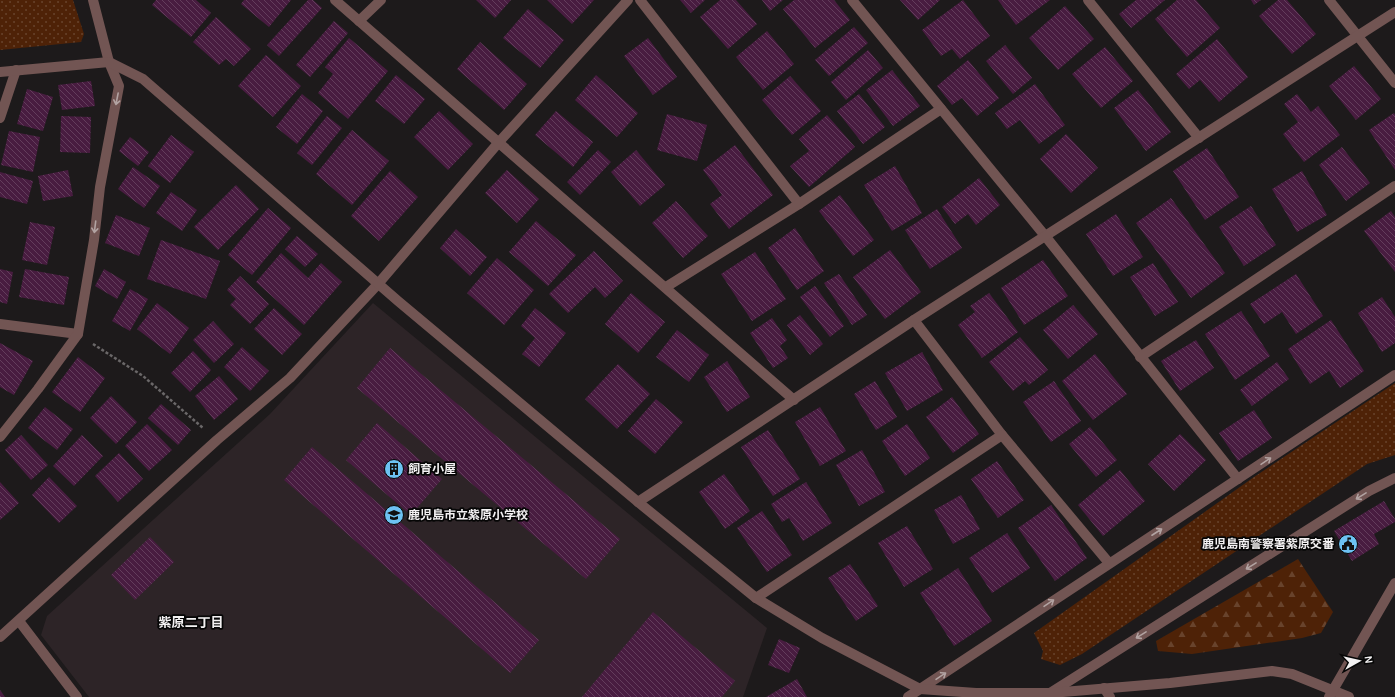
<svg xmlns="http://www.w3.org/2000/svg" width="1395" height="697" font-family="Karla,'Noto Sans JP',sans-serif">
  <defs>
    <pattern id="grass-dots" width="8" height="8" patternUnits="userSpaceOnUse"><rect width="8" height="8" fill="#4e2207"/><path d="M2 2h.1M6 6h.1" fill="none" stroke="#68432c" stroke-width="1.8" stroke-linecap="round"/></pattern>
    <pattern id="forest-firs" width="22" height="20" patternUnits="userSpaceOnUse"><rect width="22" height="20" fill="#4e2207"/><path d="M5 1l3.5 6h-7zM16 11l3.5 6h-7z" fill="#68432c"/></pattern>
    <pattern id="building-back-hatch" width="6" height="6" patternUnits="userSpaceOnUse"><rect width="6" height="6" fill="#481c40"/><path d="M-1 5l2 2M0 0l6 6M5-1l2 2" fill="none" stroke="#633d5c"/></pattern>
  </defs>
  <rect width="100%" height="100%" fill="#1d1a1b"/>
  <polygon fill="#2d2427" points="373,303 767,628 743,697 89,697 41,635 47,616 270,414"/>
  <g fill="url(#grass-dots)">
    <polygon points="0,0 73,0 84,34 81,42 0,50"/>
    <polygon points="1395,383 1395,455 1367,464 1082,654 1060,665 1041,659 1043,651 1034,633 1254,477"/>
  </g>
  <polygon fill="url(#forest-firs)" points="1298,559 1333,612 1321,633 1302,638 1192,654 1158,651 1156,641"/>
  <g fill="url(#building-back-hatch)">
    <polygon points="156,0 196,0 211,13 191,37 152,5"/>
    <polygon points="244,0 291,0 269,27 241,4"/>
    <polygon points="308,0 313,0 322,8 279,56 267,45"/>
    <polygon points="476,0 511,0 495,18"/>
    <polygon points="547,0 594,0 572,24"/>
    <polygon points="680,0 705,0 691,13"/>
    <polygon points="720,0 736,0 757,24 728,49 700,17"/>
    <polygon points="762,0 783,0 770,11"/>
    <polygon points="794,0 834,0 850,20 815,48 783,9"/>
    <polygon points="900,0 940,0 918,20"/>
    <polygon points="963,0 990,36 960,59 952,49 941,56 922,30"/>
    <polygon points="998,0 1050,0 1016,25"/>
    <polygon points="1136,0 1165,0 1131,28 1119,14"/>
    <polygon points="1177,0 1196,0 1220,28 1187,57 1155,19"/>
    <polygon points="1251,0 1261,0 1254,5"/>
    <polygon points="1278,0 1287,0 1316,34 1292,54 1259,16"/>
    <polygon points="1065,6 1094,39 1058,70 1029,38"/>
    <polygon points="528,9 564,40 540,68 503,38"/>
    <polygon points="216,17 251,49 234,66 226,59 219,65 193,42"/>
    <polygon points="334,21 348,33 310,77 296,65"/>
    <polygon points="854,27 868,43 829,76 815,60"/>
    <polygon points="767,31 794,64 763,90 736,57"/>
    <polygon points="349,38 388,71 348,119 318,93 333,74 325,67"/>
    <polygon points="648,38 677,77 653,95 624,56"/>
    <polygon points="1217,39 1248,77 1219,102 1200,80 1189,89 1176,74"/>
    <polygon points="480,42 527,84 504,110 457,69"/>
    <polygon points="1005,45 1032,78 1013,94 986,61"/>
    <polygon points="1105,47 1133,81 1101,108 1072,74"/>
    <polygon points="868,50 883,68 846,100 831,82"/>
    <polygon points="266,55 301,86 273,117 238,86"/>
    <polygon points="968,60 999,98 977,116 962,98 952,105 937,86"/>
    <polygon points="1354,66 1381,99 1356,120 1329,86"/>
    <polygon points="892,70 920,106 893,126 866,90"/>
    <polygon points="396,75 425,99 404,124 375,101"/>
    <polygon points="596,75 638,113 617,137 575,100"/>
    <polygon points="790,76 821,111 792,135 762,100"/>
    <polygon points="91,81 95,106 62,110 58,85"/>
    <polygon points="1035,84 1065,125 1039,144 1020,120 1007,129 995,113"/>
    <polygon points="27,89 53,97 43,131 17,124"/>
    <polygon points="1138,90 1171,132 1146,151 1114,108"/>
    <polygon points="302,94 323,111 297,144 276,127"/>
    <polygon points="859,94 885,127 863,144 837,111"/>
    <polygon points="1297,94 1311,112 1318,106 1340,135 1304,162 1283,134 1298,122 1284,104"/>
    <polygon points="439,111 473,144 448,170 414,137"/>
    <polygon points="556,111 593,142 573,167 535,135"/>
    <polygon points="1394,113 1395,115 1395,170 1369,130"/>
    <polygon points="667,114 707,125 697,161 657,150"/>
    <polygon points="827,115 855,147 809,187 790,166 809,151 799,139"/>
    <polygon points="61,116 91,117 90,153 60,152"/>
    <polygon points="327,116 342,128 312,165 297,153"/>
    <polygon points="352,130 389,161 352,205 316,174"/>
    <polygon points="9,131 40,137 33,172 1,165"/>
    <polygon points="1066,134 1098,168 1071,193 1040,159"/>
    <polygon points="171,135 194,152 170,183 148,166"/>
    <polygon points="130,137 149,152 138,166 119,151"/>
    <polygon points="735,145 773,195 729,229 710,204 722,195 703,170"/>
    <polygon points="1342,147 1370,183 1346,201 1319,165"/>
    <polygon points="1207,148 1239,197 1205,220 1173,171"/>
    <polygon points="598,150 611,162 580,195 567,182"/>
    <polygon points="636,150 665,185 640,206 611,172"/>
    <polygon points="895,166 922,213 892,231 864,185"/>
    <polygon points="133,167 160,186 144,208 118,189"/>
    <polygon points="68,170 73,196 43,201 38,176"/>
    <polygon points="507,170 539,199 517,223 485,193"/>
    <polygon points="390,171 418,197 379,241 351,216"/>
    <polygon points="1302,171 1327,215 1297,232 1272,189"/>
    <polygon points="0,172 33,181 27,204 0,197"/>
    <polygon points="979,178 1000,205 976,225 968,214 955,224 942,207"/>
    <polygon points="236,185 259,209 218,250 194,227"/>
    <polygon points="171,192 197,210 182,231 156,213"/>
    <polygon points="840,195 874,240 853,256 819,211"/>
    <polygon points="1171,198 1225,273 1191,298 1136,223"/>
    <polygon points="676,201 708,236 683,258 652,223"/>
    <polygon points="1251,206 1276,245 1244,266 1219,227"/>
    <polygon points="268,208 291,228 252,275 228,255"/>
    <polygon points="937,209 962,248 930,269 905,230"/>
    <polygon points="1391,211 1395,217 1395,272 1364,231"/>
    <polygon points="1116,214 1143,257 1113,276 1086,234"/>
    <polygon points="116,215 150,228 139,256 105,243"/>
    <polygon points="536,221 576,255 548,286 509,252"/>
    <polygon points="30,222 55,227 47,265 22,260"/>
    <polygon points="795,228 824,271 797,290 768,248"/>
    <polygon points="456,229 487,257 470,276 440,248"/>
    <polygon points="297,236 318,254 305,267 285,249"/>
    <polygon points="161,240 220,261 206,299 147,279"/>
    <polygon points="890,250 921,292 885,319 853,277"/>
    <polygon points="594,251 623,281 605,298 595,287 568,313 549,294"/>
    <polygon points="755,252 786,299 752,321 721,274"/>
    <polygon points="281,253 308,278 321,263 342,282 304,325 256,282"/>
    <polygon points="497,258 534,290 504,325 467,293"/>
    <polygon points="1043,260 1068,296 1024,325 1001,288"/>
    <polygon points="1153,263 1178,302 1155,316 1130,277"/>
    <polygon points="0,269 13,272 7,304 0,302"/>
    <polygon points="25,269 69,277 64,305 19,297"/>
    <polygon points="104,269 126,282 117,299 95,286"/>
    <polygon points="839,274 867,315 852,325 824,283"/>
    <polygon points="1296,274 1323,316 1296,334 1282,312 1264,324 1250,304"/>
    <polygon points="240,276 269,304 250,324 230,305 236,299 227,290"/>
    <polygon points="815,286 844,326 830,337 800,297"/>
    <polygon points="130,289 148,299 130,331 112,321"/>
    <polygon points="631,293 665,322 638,353 605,324"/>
    <polygon points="989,293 1018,332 982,358 958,325 975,312 970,306"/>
    <polygon points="1382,297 1395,317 1395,343 1382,352 1358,313"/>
    <polygon points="157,303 189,328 170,354 137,329"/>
    <polygon points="1073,305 1098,334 1068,359 1043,330"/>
    <polygon points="274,308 302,334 282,355 254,329"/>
    <polygon points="535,308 566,333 539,367 522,354 535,338 521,326"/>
    <polygon points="1241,311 1270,356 1235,380 1205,334"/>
    <polygon points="800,315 823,344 810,355 787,325"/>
    <polygon points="772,318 787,340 780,346 788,358 773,368 750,333"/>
    <polygon points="1331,320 1364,371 1340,388 1329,371 1310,384 1288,349"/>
    <polygon points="213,321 234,344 214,363 193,340"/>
    <polygon points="677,330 709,355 689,382 656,357"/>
    <polygon points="1020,337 1048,370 1029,385 1025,381 1013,391 989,362"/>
    <polygon points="1196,340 1214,368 1180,391 1161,361"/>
    <polygon points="0,343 33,361 14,395 0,387"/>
    <polygon points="242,347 269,371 250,391 224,367"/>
    <polygon points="390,348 620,539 586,579 357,388"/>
    <polygon points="193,351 211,370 190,392 171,373"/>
    <polygon points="922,352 943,390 907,411 885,373"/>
    <polygon points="1095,354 1127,394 1093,420 1062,381"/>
    <polygon points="78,357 105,378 80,412 52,392"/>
    <polygon points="727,361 750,397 727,412 704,377"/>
    <polygon points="1277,362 1289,379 1252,406 1240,390"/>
    <polygon points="618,364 650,394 617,429 585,399"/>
    <polygon points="219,376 238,399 214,420 195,396"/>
    <polygon points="875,381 897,417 876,430 854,394"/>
    <polygon points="1054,381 1081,421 1051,442 1023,402"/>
    <polygon points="111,396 137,422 116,444 90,418"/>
    <polygon points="952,397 979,434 953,453 926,417"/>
    <polygon points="656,399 683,422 655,454 628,431"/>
    <polygon points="161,404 191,430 178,445 148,418"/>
    <polygon points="45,407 73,429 57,450 28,428"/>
    <polygon points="820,407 846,451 820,466 795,422"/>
    <polygon points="1254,410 1272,438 1238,461 1219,433"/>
    <polygon points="377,423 442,479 411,515 346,460"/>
    <polygon points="147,424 172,450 149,471 125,446"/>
    <polygon points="907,424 930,458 905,476 882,441"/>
    <polygon points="1090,427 1117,460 1096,477 1069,444"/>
    <polygon points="768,430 800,479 773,496 741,447"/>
    <polygon points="1180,434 1206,460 1174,491 1148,464"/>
    <polygon points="21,435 48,465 31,480 5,450"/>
    <polygon points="82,435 103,456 74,486 53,466"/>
    <polygon points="312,447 539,640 510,673 284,480"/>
    <polygon points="862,450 885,492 859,506 836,465"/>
    <polygon points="119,453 143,479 118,502 95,476"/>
    <polygon points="997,461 1024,500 998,518 971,479"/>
    <polygon points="1120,470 1145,501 1103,536 1078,505"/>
    <polygon points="724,474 750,511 725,529 699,492"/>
    <polygon points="49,477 77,506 59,523 32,495"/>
    <polygon points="0,482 19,503 0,520"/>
    <polygon points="806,482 832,523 803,541 789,518 782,522 771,504"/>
    <polygon points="961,495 980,529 953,544 934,510"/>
    <polygon points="1384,501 1395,519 1395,522 1374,534 1379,544 1352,561 1334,531"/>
    <polygon points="1051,505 1087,558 1055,581 1018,528"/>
    <polygon points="762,511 792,555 767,572 737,528"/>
    <polygon points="907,526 933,569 904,587 878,543"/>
    <polygon points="1007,533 1030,568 992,593 969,558"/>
    <polygon points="150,537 174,562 135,600 111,575"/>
    <polygon points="850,564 878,606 856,621 828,578"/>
    <polygon points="958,568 992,621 954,646 920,593"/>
    <polygon points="653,612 735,681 722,697 582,697"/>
    <polygon points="779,639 800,648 789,673 768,665"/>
    <polygon points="797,679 807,697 766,697"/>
    <polygon points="0,690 5,697 0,697"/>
  </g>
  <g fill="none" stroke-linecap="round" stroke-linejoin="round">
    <polyline stroke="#6a6768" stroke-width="2.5" stroke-dasharray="3 2" stroke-linecap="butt" points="93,344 143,376 203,428"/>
    <g stroke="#725553" stroke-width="10">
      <polyline points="335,0 794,400"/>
      <polyline points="640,0 799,204"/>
      <polyline points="852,0 1046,237 1238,479"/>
      <polyline points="1088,0 1199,138"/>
      <polyline points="1329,0 1395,83"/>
      <polyline points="359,21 381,0"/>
      <polyline points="0,118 16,70"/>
      <polyline points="666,287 799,204 941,109"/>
      <polyline points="914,320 1002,435 1109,563"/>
      <polyline points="0,324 78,334"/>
      <polyline points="1140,357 1395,186"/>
      <polyline points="0,437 38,389 78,334 94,240 100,187 119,86 109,62"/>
      <polyline points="638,502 914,320 1395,12"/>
      <polyline points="756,598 1002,435"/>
      <polyline points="19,621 77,697"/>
      <polyline points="0,637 217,440 290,378 378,284 499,142 628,0"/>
      <polyline points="1104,688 1110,697"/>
      <polyline points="1047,695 1369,491 1395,478"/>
      <polyline points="908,697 1395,375"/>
    </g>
    <g stroke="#725553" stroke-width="10">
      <polyline points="93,0 109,62"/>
      <polyline points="0,72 109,62 143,79 398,301 638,502 756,598 822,638 920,689 976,693 1051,693 1170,683 1272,671 1292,674 1349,697"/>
      <polyline points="1329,697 1395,583"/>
    </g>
  </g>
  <defs><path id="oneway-shaft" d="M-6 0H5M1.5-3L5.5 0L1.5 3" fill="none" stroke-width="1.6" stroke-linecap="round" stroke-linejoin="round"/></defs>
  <g stroke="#b2a3a2">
    <use href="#oneway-shaft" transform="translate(117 99) rotate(101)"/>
    <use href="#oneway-shaft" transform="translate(95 227) rotate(97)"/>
    <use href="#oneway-shaft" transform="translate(1266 461) rotate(-34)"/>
    <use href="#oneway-shaft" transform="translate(1361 496) rotate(148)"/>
    <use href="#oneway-shaft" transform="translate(1157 532) rotate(-33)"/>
    <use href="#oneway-shaft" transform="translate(1251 566) rotate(148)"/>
    <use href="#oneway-shaft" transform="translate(1049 603) rotate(-34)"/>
    <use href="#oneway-shaft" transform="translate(1141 635) rotate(148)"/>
    <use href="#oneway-shaft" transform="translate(941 676) rotate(-34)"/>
  </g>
  <defs>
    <g id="building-disc" transform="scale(1)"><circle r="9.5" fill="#6dc2f3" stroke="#060606"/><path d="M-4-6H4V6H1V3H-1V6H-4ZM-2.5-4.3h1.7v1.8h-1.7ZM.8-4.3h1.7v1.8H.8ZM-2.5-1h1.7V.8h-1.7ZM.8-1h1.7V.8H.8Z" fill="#111"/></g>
    <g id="school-disc" transform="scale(1)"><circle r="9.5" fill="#6dc2f3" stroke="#060606"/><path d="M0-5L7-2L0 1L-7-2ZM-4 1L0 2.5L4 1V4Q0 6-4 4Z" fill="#111"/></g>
    <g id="civic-disc" transform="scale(1)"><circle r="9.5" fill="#6dc2f3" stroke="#060606"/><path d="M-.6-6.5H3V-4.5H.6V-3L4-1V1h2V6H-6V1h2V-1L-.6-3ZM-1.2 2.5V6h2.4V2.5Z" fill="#111"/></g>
  </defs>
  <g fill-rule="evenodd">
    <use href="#building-disc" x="394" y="469"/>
    <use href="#school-disc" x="394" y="515"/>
    <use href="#civic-disc" x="1348" y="544"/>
  </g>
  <g text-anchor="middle" stroke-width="3.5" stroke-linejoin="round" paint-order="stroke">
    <g font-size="12" font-weight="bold" fill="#f3f1f2" stroke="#060606" text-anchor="start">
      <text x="408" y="473">飼育小屋</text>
      <text x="408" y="519">鹿児島市立紫原小学校</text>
      <text x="1334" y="548" text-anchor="end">鹿児島南警察署紫原交番</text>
    </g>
    <g font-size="13" font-weight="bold" fill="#f3f1f2" stroke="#060606">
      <text x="191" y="627">紫原二丁目</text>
    </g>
  </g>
  <g transform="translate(1359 661) rotate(82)" stroke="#060606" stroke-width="3" paint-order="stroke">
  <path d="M0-3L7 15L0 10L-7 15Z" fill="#f3f1f2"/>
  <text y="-6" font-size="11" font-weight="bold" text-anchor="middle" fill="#f3f1f2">N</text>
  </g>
</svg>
